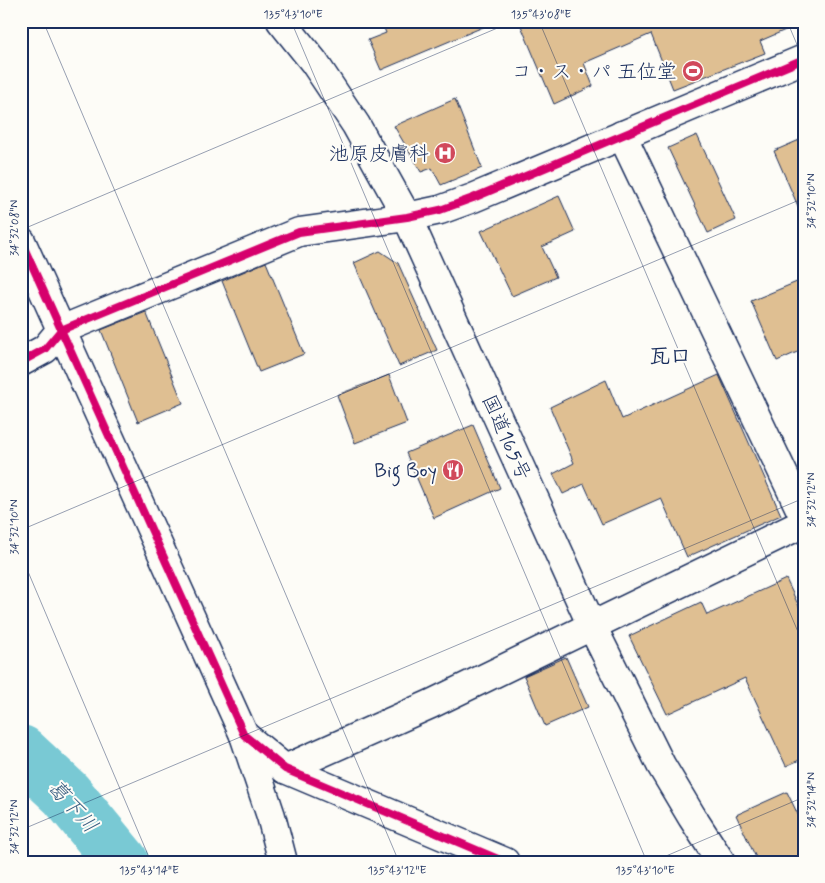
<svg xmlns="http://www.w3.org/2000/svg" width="825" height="883" font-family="Mynerve,'Klee One',sans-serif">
  <rect width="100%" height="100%" fill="#fdfcf7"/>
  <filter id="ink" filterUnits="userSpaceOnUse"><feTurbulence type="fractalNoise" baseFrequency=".02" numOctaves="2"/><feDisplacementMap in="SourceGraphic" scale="10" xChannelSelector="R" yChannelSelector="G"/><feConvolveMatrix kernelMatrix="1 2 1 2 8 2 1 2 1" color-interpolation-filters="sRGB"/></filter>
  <g filter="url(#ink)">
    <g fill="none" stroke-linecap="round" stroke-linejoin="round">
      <polyline stroke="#79c9d4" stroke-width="54" points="21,752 66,794 122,862"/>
    </g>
    <g fill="#dfbf92" stroke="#1b2f5e">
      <polygon points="381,21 495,21 495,22 381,70 368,40 386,33"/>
      <polygon points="519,21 804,21 804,22 760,41 765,53 673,89 651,34 584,63 593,86 554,104"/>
      <polygon points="455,99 482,168 441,185 432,168 421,172 394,126"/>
      <polygon points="697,135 736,220 708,233 668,148"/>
      <polygon points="804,138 804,220 774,151"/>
      <polygon points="559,196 575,232 542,247 556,277 512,296 481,231"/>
      <polygon points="380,251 398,263 437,350 399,366 354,263"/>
      <polygon points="266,262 304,354 259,372 222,281"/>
      <polygon points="804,279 804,349 777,361 751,301"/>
      <polygon points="146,312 183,403 138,422 101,330"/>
      <polygon points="389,375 407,423 355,443 337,395"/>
      <polygon points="719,375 781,515 687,557 661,498 602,524 584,484 563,494 553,474 574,463 550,407 606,380 622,419"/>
      <polygon points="473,425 500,488 434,518 406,453"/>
      <polygon points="786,579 804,617 804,758 786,766 745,678 667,714 629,636 701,602 707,615"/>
      <polygon points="566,657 588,707 545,726 524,676"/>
      <polygon points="787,792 804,827 804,862 758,862 736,815"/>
    </g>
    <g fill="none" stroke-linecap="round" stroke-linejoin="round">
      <g stroke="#1b2f5e" stroke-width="31">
        <g id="minor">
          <polyline points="622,135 804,517"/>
          <polyline points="21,241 244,735 285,769 505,862"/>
          <polyline points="21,362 45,349 61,330 299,232 407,217 440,210 473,198 804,59"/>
          <polyline points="244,735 271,816 283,862"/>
          <polyline points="285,769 431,704 804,523"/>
        </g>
      </g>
      <g stroke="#1b2f5e" stroke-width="31">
        <polyline id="highway" points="281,21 314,62 356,125 407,217 592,626 661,765 692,817 721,862"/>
      </g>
      <use href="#minor" stroke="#fdfcf7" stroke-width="28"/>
      <use href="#highway" stroke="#fdfcf7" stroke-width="28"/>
      <g stroke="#fdfcf7" stroke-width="11">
        <g id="cycleway">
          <polyline points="21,241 244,735 285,769 505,862"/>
          <polyline points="21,362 45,349 61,330 299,232 407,217 440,210 473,198 804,59"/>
        </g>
      </g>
      <use href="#cycleway" stroke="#d6006c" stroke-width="8"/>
    </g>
  </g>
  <path fill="none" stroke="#1b2f5e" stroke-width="1" stroke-opacity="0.45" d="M43,21L399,862M291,21L647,862M539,21L804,646M787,21L804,61M21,230L514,21M21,530L804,198M21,555L151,862M21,830L804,498M652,862L804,797"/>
  <defs>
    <g id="stadium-disc" transform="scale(1.125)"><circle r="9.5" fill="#d1495b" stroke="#fdfcf7"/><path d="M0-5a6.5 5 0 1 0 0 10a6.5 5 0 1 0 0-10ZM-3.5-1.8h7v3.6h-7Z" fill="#fff"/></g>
    <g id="hospital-disc" transform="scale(1.125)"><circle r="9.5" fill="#d1495b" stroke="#fdfcf7"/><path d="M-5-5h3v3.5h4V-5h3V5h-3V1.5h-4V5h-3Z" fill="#fff"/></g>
    <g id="restaurant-disc" transform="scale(1.125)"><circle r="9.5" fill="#d1495b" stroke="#fdfcf7"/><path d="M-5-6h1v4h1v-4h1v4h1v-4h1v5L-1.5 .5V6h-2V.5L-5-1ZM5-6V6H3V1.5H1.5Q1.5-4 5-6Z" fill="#fff"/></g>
  </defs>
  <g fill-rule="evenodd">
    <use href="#stadium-disc" x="693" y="71"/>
    <use href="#hospital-disc" x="445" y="153"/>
    <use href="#restaurant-disc" x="453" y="470"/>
  </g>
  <g text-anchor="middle" stroke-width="4" stroke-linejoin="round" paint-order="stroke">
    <g font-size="20" fill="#1b2f5e" stroke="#fdfcf7" text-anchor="end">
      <text x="677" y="78">コ・ス・パ 五位堂</text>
      <text x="429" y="160">池原皮膚科</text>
      <text x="437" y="477">Big Boy</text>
    </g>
    <g font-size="20" fill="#1b2f5e" stroke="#fdfcf7">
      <text transform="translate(507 437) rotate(66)" y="7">国道165号</text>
    </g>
    <g font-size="21" font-weight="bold" fill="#1b2f5e" stroke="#fdfcf7">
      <text x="670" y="363">瓦口</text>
    </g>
    <g font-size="21" font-style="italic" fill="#375d81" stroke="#fdfcf7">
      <text transform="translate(73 806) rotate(48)" y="7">葛下川</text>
    </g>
  </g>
  <rect width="825" height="883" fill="none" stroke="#fdfcf7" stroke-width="55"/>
  <rect x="28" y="28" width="770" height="828" fill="none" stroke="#1b2f5e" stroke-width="2"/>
  <g font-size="12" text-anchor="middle" fill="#1b2f5e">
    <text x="293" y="18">135°43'10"E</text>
    <text x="541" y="18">135°43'08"E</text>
    <text transform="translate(811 201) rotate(-90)" y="4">34°32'10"N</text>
    <text transform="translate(14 228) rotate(-90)" y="4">34°32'08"N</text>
    <text transform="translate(811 500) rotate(-90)" y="4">34°32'12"N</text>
    <text transform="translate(14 527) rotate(-90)" y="4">34°32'10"N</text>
    <text transform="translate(811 800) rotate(-90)" y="4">34°32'14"N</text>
    <text transform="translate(14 827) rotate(-90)" y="4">34°32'12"N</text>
    <text x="149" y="874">135°43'14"E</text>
    <text x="397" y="874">135°43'12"E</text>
    <text x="645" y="874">135°43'10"E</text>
  </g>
</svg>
